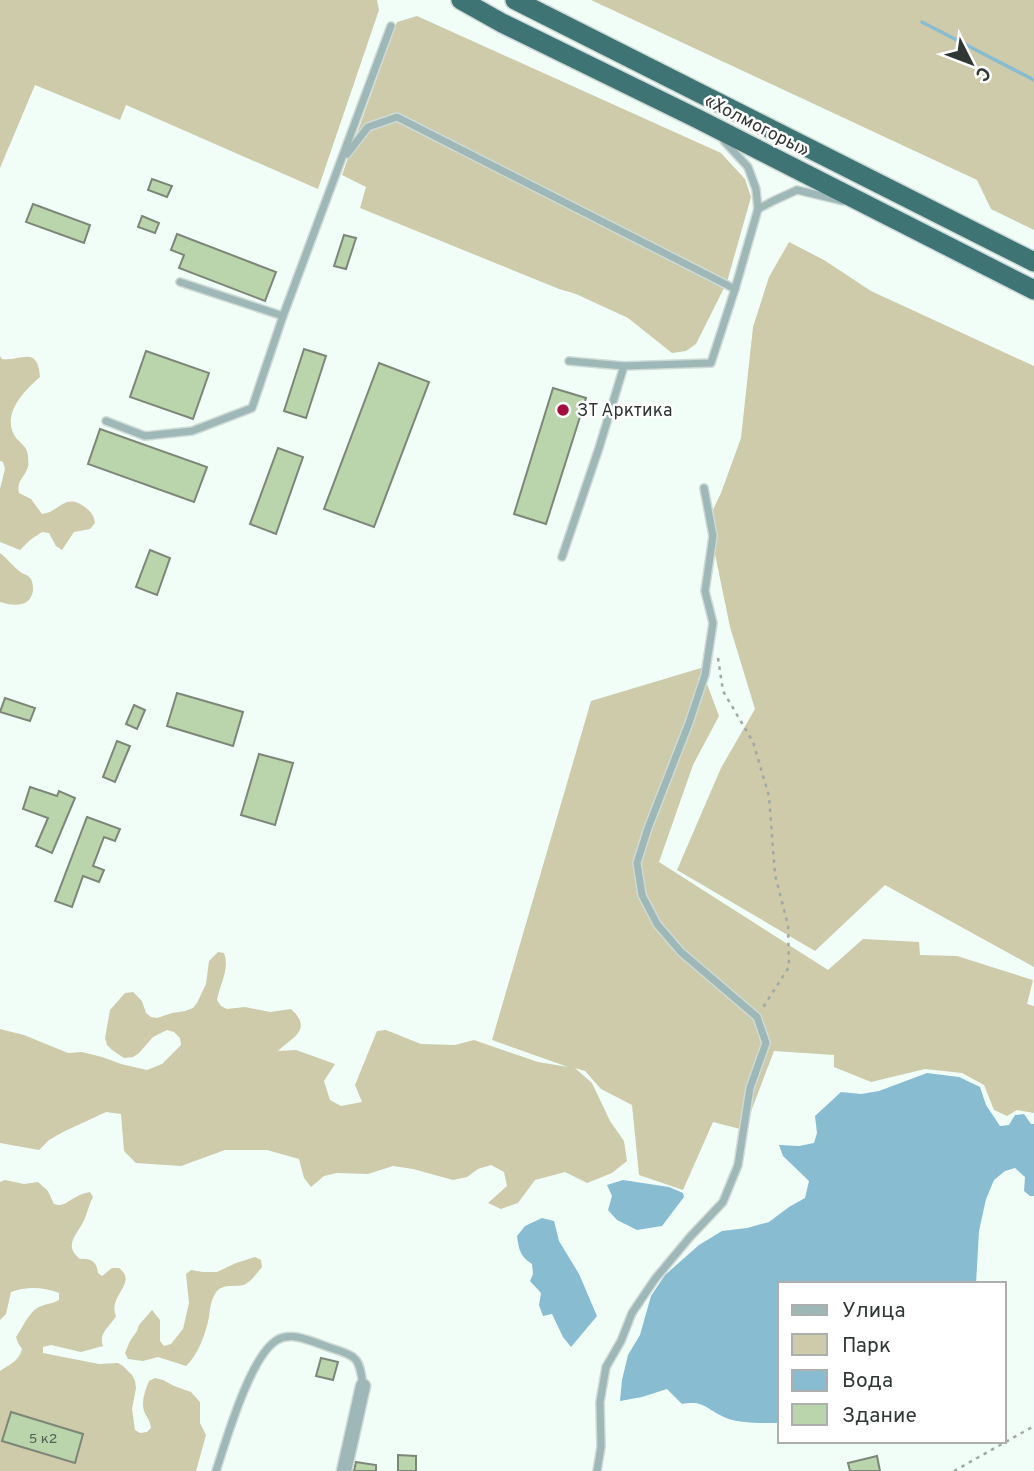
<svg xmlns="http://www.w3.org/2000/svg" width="1034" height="1471" font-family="Overpass,sans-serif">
  <rect width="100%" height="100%" fill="#f1fef8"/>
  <g fill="#cdcbaa">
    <polygon points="0,0 377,0 379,10 318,189 126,105 120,120 35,85 0,168"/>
    <polygon points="591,0 1034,0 1034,230 991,209 977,180"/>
    <polygon points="417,16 721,153 745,179 751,197 727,282 696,344 686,351 672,353 628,318 576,294 559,289 360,208 366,187 342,175 397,22"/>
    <polygon points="789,242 824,260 871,291 1034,366 1034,967 885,885 815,951 677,870 721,768 755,709 730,627 708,520 721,493 741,438 753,327 769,277"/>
    <path d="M0,356L2,359C19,362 38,344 40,377C24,391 0,415 16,438C22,445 27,446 28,456C28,460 29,464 28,467C25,477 16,481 19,493L31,499L42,514C59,513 65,491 86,508C92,513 94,516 95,523L90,529L74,532L62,550L56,546L49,533L42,532L30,540L20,550L0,542V489L5,469L3,462L0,461Z"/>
    <path d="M0,553C8,559 13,567 22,573C26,575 28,575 31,579C33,583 33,587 33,591C30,608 13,606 0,602Z"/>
    <path d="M701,668L719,716L693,765L659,862L828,970L863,939L919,942L920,955L957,956L1033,980L1027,1004L1034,1006V1113L1017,1110L1007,1116L994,1110L984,1085L962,1073L925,1069L871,1082L834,1067V1055L774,1051L744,1130L713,1122L683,1190L639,1175L632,1105L601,1089L585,1071L575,1068L592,1083L610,1121L624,1141L627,1161L612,1173L587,1183L565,1172L535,1180L518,1203L501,1209L488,1203L507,1186L504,1172L491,1165L478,1169L467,1177L453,1180L413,1169L393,1166L368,1174L337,1173L324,1176L311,1187L304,1178L299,1159L267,1150H225L181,1166L136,1163L124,1151L121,1114L106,1112L63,1132L49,1140L39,1150L0,1143V1029L24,1035L68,1053L82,1052L102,1057L121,1064L147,1070L162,1064L181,1045L180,1038L174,1032L167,1030L153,1037L139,1053L133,1057L124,1058L112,1050L107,1045L105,1038L110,1010L125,993L133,992L142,1001L146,1013L151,1017L157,1018L172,1013L185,1011L193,1008L197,1003L206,984L209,961L218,952L224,953C230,969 220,984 217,1000L221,1006L227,1009L245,1007L270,1012L291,1009C314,1030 291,1038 278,1051L296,1050L335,1064L324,1081L330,1100L341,1106L362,1102L355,1085L377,1031L386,1030L421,1044L455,1045L474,1040L538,1062L568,1067L492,1040L591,701Z"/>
    <path d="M5,1180L24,1184L38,1182L48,1191L54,1204C64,1207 66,1202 74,1198C79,1195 84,1193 90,1192L93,1197C88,1206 87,1216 82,1224C75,1237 64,1246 80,1259C91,1258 97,1262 98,1273L102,1276L112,1268H119C139,1283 107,1296 116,1316C110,1327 98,1333 103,1346L81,1352L51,1345L43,1347V1353L99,1364L118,1363L123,1366L132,1375L135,1381L136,1388L132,1409L135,1430L140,1433L147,1432L151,1428C150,1420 147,1418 144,1411C141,1401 145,1391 149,1381L155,1378L163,1380L174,1386L191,1392L200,1402V1423L206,1435L196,1471H0V1371C10,1364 19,1361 22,1349L18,1343L16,1337C22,1328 29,1313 37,1308C44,1304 52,1304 59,1300V1293C43,1287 27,1286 11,1292L6,1314L0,1320V1182Z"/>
    <path d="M255,1257L261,1260L262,1267C257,1272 253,1280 247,1283C240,1289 226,1282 217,1291C211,1298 210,1309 209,1317C206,1333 198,1355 186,1366L158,1357L143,1361L128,1359L125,1353L130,1341L137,1331L139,1325L152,1310L160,1320V1341L164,1346L171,1344L183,1329L189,1303L186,1274L191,1270L203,1272H217L236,1263Z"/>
  </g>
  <g fill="#88bcd1">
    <path d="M927,1073L959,1077L980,1087L986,1105L1000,1126L1009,1125L1015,1115L1024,1114L1031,1124H1034V1196H1030L1024,1191L1025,1177L1015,1168L1005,1171L994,1180L986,1199L979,1231L976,1284H780V1423C764,1423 738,1424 724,1417C706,1409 704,1400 682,1404L667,1389L642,1397L620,1401L622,1380L628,1355L640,1335L651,1296L665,1275L699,1245L722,1231L747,1228L769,1222L789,1207L805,1198L809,1181L783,1156L779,1145L799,1146L814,1143L817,1133L815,1116L841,1092L861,1094L879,1091Z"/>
    <polygon points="623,1180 669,1187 683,1193 684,1197 662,1226 637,1230 617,1220 608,1210 612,1196 607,1185"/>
    <path d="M542,1218L554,1221L559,1241L579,1274L597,1316L571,1347L563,1337L552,1314L543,1316L539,1305L541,1293L530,1281L533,1274L532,1264C520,1256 519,1250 517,1236L525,1226Z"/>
  </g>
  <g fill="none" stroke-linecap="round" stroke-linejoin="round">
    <polyline stroke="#88bcd1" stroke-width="3.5" points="922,22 1034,80"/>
  </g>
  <g fill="#bad4ab" stroke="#7d8777" stroke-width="2">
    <polygon points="152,179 172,186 167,197 148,190"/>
    <polygon points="33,204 90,225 84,243 26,222"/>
    <polygon points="142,216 159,223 155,233 138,227"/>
    <polygon points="177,234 276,272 265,301 179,268 184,255 171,250"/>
    <polygon points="344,235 356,238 346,269 334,266"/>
    <polygon points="304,349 326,356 306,418 284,411"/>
    <polygon points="146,351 209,373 193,419 130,397"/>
    <polygon points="379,363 429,382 374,527 324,509"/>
    <polygon points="553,388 586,398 546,524 514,514"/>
    <polygon points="100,429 207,467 194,502 88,464"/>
    <polygon points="278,448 303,457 276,534 250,524"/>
    <polygon points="150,550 170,558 157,595 136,587"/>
    <polygon points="177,693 243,712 233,746 167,726"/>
    <polygon points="5,698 35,708 30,721 0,712"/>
    <polygon points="134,705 145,710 137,729 126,724"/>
    <polygon points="117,741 130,746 115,782 103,777"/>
    <polygon points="259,754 293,763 275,825 241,815"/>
    <polygon points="30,787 57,796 59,791 75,798 52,853 36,846 48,818 23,809"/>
    <polygon points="87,817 120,829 115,841 104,837 93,866 104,870 99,882 83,876 72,907 55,901"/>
    <polygon points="321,1358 338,1362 333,1380 316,1376"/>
    <polygon points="11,1412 83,1434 75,1463 2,1441"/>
    <polygon points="398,1455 416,1456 416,1471 398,1471"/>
    <polygon points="877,1456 880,1471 850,1471 848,1463"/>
    <polygon points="356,1462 376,1465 376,1471 354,1471"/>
  </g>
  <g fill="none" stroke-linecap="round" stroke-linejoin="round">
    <g stroke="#cedad5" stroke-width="10">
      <g id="service">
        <polyline points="347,154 368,127 397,117 735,289"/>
        <polyline points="758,209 773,201 797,190 843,201"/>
        <polyline points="180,282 283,316"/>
        <polyline points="569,361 624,366"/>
        <polyline points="106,421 145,436 192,431 252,408 283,316 391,26"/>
        <polyline points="562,557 599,448 624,366 711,363 735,289 758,209 756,189 748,167 724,141"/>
        <path d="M216,1471C226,1441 250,1356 277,1340C292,1331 313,1342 328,1347C357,1357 359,1355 363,1386"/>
        <polyline points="597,1471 601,1447 600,1402 606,1367 621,1341 632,1313 655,1279 690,1237 723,1202 738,1165 750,1088 766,1043 757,1017 681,952 657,924 642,895 637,863 648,828 689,723 705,675 713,623 705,591 713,536 704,488"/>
      </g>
    </g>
    <g stroke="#cedad5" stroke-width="17">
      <polyline id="minor" points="344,1471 363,1386"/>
    </g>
    <g stroke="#cedad5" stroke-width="22">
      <g id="trunk">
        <polyline points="461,0 502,23 696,118 1034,290"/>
        <polyline points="515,0 1034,262"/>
      </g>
    </g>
    <g stroke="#9faaa5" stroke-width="2.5" stroke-dasharray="3.5 5" stroke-linecap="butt">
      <polyline points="718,658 723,691 753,742 769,796 775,875 788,925 789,967 762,1009"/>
      <polyline points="954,1471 1034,1426"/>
    </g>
    <use href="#service" stroke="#9eb7b7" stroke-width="7"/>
    <use href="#minor" stroke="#9eb7b7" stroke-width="14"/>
    <use href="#trunk" stroke="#3e7474" stroke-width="19"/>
  </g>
  <circle fill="#a60d3c" stroke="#fff" stroke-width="2.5" cx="563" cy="410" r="7"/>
  <g text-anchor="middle" stroke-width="5" stroke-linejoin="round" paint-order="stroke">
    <g font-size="14" fill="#525f52">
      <text x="43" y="1443">5 к2</text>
    </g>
    <g font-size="18" fill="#303834" stroke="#fff">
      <text transform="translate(757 125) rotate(27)" y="6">«Холмогоры»</text>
    </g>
    <g font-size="18" fill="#303834" stroke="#fff" text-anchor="start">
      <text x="577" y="416">ЗТ Арктика</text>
    </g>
  </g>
  <rect x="778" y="1282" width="228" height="161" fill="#ffffff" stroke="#acafae" stroke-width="2"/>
  <rect x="792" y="1305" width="35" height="10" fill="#9eb7b7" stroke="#acafae" stroke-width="2"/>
  <text x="842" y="1317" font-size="21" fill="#303834">Улица</text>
  <rect x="792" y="1334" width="35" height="21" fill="#cdcbaa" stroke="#acafae" stroke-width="2"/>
  <text x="842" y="1352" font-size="21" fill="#303834">Парк</text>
  <rect x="792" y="1370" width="35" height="21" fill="#88bcd1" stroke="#acafae" stroke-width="2"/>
  <text x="842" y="1387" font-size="21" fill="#303834">Вода</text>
  <rect x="792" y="1404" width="35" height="21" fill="#bad4ab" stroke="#acafae" stroke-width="2"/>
  <text x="842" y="1422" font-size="21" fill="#303834">Здание</text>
  <g transform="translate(971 63) rotate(132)" stroke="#ffffff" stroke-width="5" paint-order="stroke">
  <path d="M0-5L12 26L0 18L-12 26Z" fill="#303834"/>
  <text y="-10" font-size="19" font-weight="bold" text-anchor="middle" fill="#303834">С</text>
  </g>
</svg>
